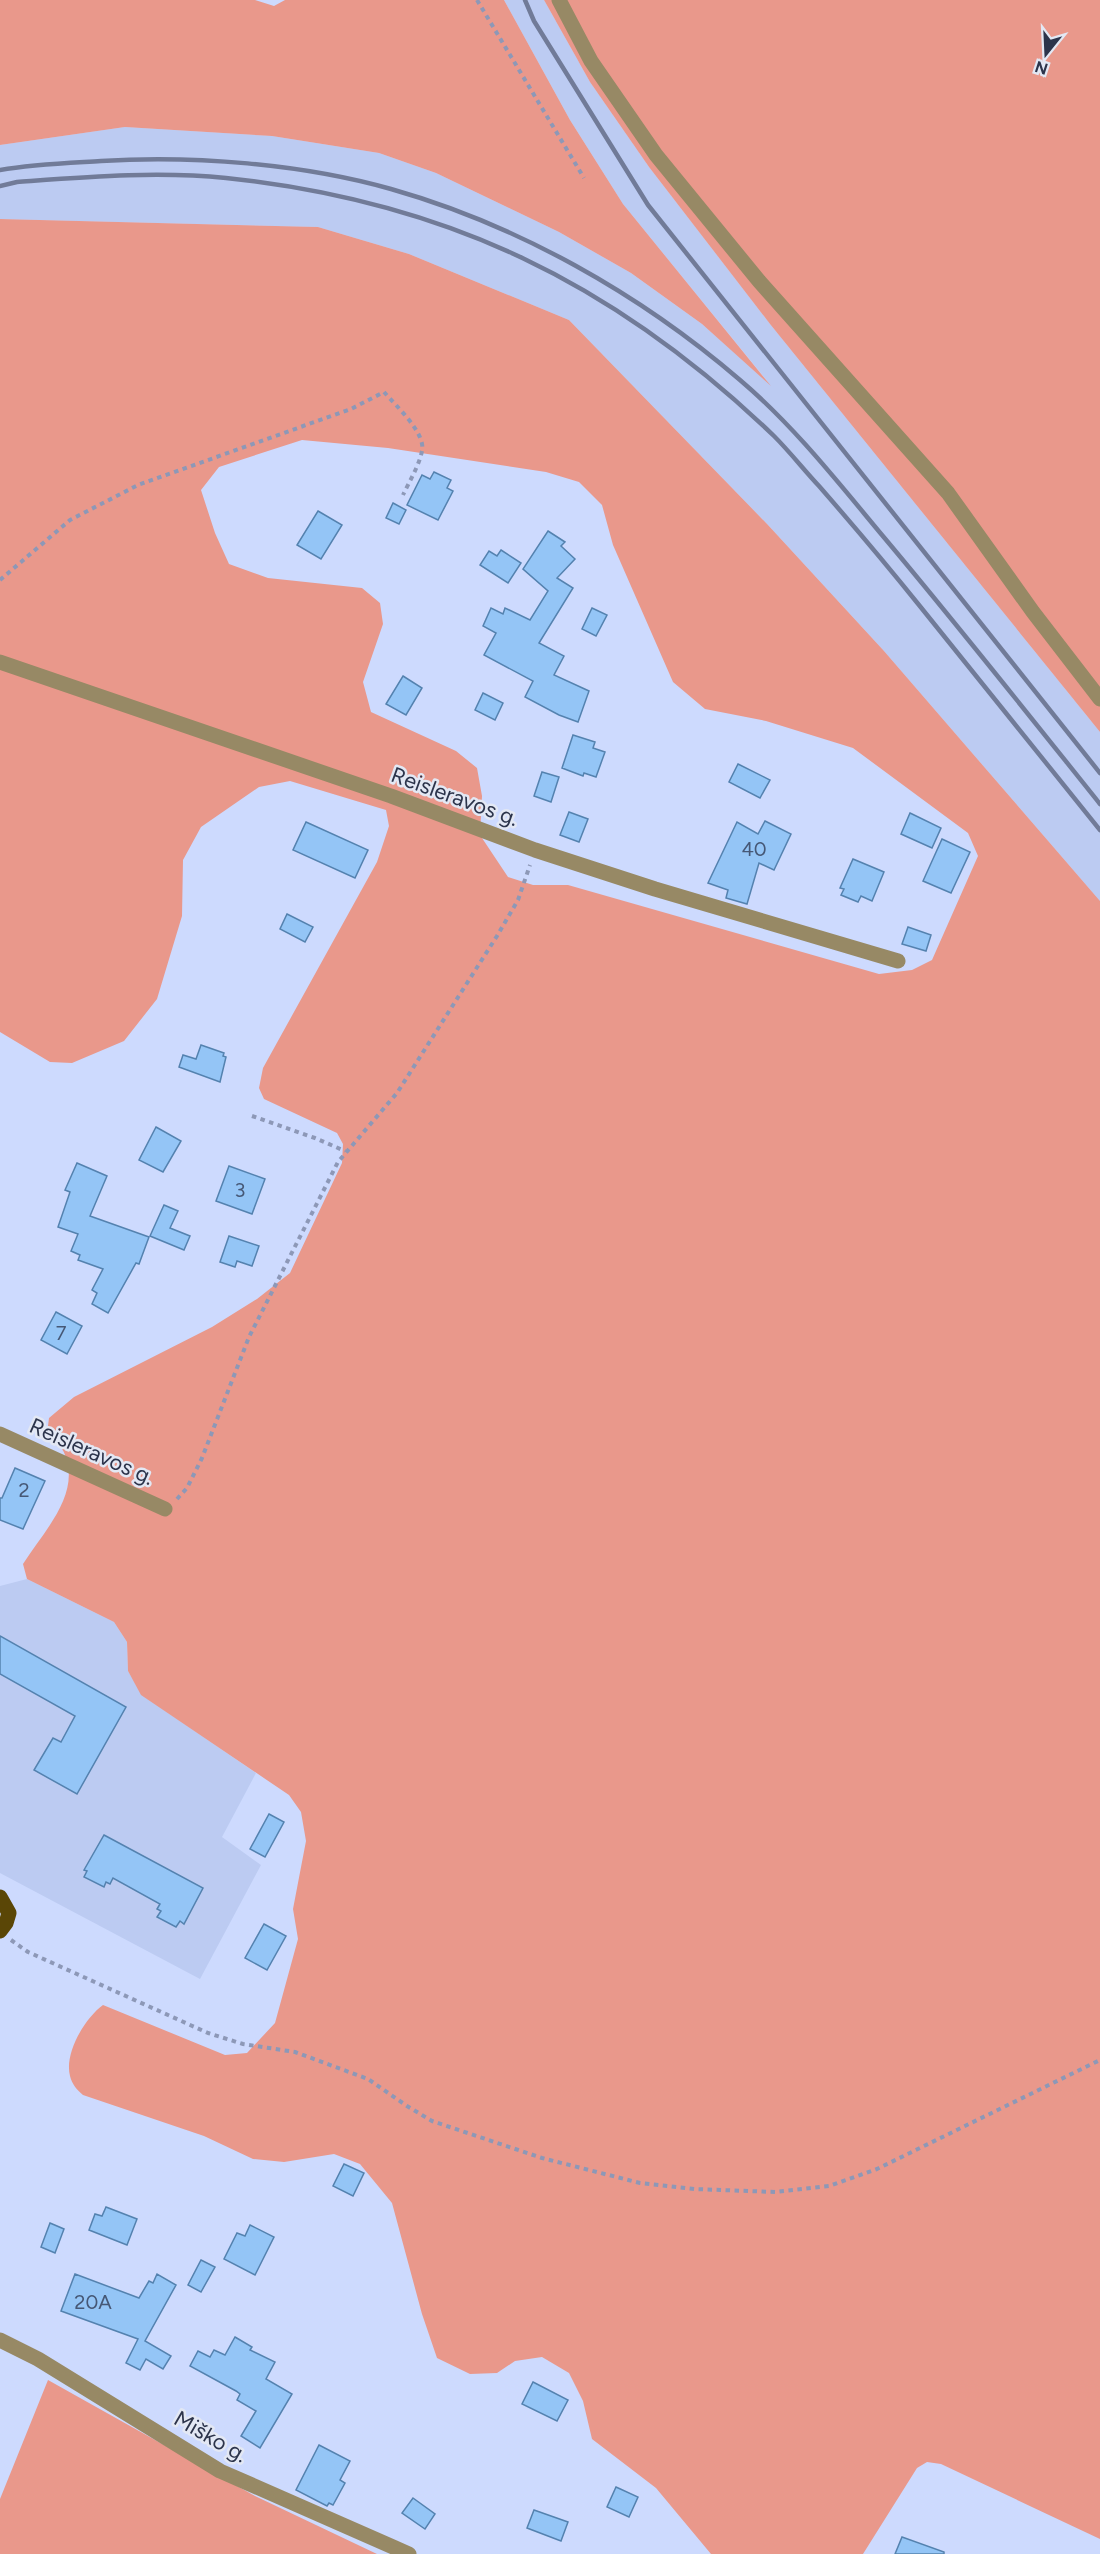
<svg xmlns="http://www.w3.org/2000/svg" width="1100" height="2554" font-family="Figtree,sans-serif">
  <rect width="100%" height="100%" fill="#cddafe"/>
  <g fill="#bccbf2">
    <polygon points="504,0 544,0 590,82 649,167 770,324 1100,732 1100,901 884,651 768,525 569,320 409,254 318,227 0,219 0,145 125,127 272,136 379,153 436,173 559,232 631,273 702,324 768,382 623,204 570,120"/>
    <polygon points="27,1579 114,1622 127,1642 128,1671 142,1695 256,1773 222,1837 261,1865 200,1979 0,1873 0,1586"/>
  </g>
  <g fill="#e9988b" fill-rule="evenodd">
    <polygon points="0,0 255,0 274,6 285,0 504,0 570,120 623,204 771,386 702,324 631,273 559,232 436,173 379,153 272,136 125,127 0,145"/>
    <polygon points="544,0 1100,0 1100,732 770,324 649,167 590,82"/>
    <path d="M0,219L318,227L409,254L569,320L768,525L884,651L1100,901V2539L941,2464L927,2462L917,2468L863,2554H711L656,2488L592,2439L583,2401L569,2373L542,2357L515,2361L497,2373L470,2374L437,2358L422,2314L392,2203L360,2164L334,2154L284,2162L253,2159L204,2136L83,2095C77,2090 72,2084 70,2076C64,2053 85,2018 103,2005L225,2055L247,2053L275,2023L298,1939L293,1909L306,1841L301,1812L289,1795L141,1695L128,1671L127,1642L114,1622L27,1579L23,1564C43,1532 81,1495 65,1455C63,1447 53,1440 47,1434L49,1418L74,1397L212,1327L257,1299L290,1273L342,1163L343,1144L337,1133L264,1099L259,1088L263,1068L377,862L389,826L386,810L290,781L259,787L201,827L183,860L182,916L157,999L124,1041L72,1063L50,1062L0,1032ZM302,440L388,448L546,472L579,482L602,505L613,545L673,682L705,709L766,721L853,748L968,833L978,856L932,960L912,970L879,974L568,885H533L508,877L480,835L482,796L477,768L456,751L371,712L363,682L383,624L380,603L362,588L268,578L229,564L215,533L201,490L219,467Z"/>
    <polygon points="48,2380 255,2496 377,2554 0,2554 0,2499"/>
  </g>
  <g fill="#94c5f6" stroke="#5482af" stroke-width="1.5">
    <polygon points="434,472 451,480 447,488 453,491 438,520 407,505 422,475 430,479"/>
    <polygon points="393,503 406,510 399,524 386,518"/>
    <polygon points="318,511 342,525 321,559 297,545"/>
    <polygon points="548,531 565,542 561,546 575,559 557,578 573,588 539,643 564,656 554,675 589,691 578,722 559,715 525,697 533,681 484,655 496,633 483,626 491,608 503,614 505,608 530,620 548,591 523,569"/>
    <polygon points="501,550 521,563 508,583 480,565 489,551 497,556"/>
    <polygon points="592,608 607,615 596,636 582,629"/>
    <polygon points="403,676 422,688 406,715 386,704"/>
    <polygon points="483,693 503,703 495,720 475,710"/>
    <polygon points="573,735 595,742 593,748 605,752 596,777 584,773 583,776 562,768"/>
    <polygon points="738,764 770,780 760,798 729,782"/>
    <polygon points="542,772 559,777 551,802 534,796"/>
    <polygon points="569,812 588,819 579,842 560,835"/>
    <polygon points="910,813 941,828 932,848 901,834"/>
    <polygon points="765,821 791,834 774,870 759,863 747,904 726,898 728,890 708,883 737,822 758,834"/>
    <polygon points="306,822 368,850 355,878 293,850"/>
    <polygon points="942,839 970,852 951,893 923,881"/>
    <polygon points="853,859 884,872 872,901 861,896 858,902 841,895 844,889 840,888"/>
    <polygon points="287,914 313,927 305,942 280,929"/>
    <polygon points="908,927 931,935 926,951 902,944"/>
    <polygon points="201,1045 224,1053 223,1056 226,1057 220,1082 179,1067 183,1055 196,1059"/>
    <polygon points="156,1127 181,1141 163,1172 139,1160"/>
    <polygon points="77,1163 107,1176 90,1216 149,1237 139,1264 136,1263 108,1313 92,1304 97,1293 92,1290 103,1269 78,1260 80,1255 71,1251 78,1234 58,1227 70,1192 65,1190"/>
    <polygon points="229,1166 265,1179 252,1214 216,1201"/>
    <polygon points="164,1205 178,1211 170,1228 190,1236 184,1250 150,1236"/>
    <polygon points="229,1236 259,1246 252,1266 237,1261 235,1267 220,1262"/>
    <polygon points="56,1312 82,1326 67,1354 41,1340"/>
    <polygon points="15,1468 45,1481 23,1529 0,1520 0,1498 2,1498"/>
    <polygon points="0,1636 126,1707 77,1794 34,1770 53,1738 61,1742 75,1716 0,1674"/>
    <polygon points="269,1814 284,1822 265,1857 250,1849"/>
    <polygon points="104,1835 203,1888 184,1924 180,1921 176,1927 157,1917 161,1911 157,1909 160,1904 113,1878 110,1884 106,1882 104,1887 84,1877 87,1871 84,1870"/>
    <polygon points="264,1924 286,1936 267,1970 245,1958"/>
    <polygon points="344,2164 364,2173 353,2196 333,2186"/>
    <polygon points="106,2207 137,2219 127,2245 89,2230 95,2214 102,2216"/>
    <polygon points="50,2223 64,2229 55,2253 41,2247"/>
    <polygon points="250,2225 274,2237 255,2275 224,2259 237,2233 245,2236"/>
    <polygon points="201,2260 215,2267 201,2292 188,2285"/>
    <polygon points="75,2274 139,2298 149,2281 153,2283 157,2274 176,2285 145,2341 171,2356 163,2369 146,2359 140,2370 126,2363 138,2339 61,2311"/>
    <polygon points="235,2337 252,2347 250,2350 275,2362 266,2379 292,2394 260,2448 241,2436 256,2411 237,2400 240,2394 236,2391 190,2366 198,2351 210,2357 214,2350 225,2355"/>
    <polygon points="533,2382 568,2400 557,2421 522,2404"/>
    <polygon points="319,2445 350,2461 340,2480 345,2483 333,2505 329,2503 327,2506 296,2490"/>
    <polygon points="616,2487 638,2497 629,2517 607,2507"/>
    <polygon points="413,2498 435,2514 425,2529 402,2513"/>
    <polygon points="534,2510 568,2522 561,2541 527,2528"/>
    <polygon points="902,2537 944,2552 944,2554 895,2554"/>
  </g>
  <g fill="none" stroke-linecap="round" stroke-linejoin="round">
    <g stroke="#8d98b7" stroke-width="4" stroke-dasharray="4.5 4.5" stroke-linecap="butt">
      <polyline points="477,0 584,178"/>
      <path d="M0,580L70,520L138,485L351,409L384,392C396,406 426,433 422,451C419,466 409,482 403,495"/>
      <polyline points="252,1116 315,1138 345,1151"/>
      <polyline points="177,1499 187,1488 202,1458 249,1337 338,1162 397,1093 497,936 518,900 530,865"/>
      <polyline points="11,1940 28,1952 208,2033 243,2044 295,2052 368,2079 407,2106 432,2121 542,2158 640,2183 695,2189 776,2192 829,2186 877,2169 1100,2060"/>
    </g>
    <g stroke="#978965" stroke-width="15">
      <polyline points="559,0 591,61 656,155 759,281 948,493 1033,612 1100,699"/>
      <polyline points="0,662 391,796 535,850 655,889 898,961"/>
      <polyline points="0,1434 165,1509"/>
      <polyline points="0,2340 38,2359 220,2471 409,2554"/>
    </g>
    <polyline stroke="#5a4606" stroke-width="15" points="0,1897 9,1913 6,1923 0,1931"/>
    <g stroke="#717b98" stroke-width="4.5">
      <polyline points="525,0 534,21 648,205 1100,773"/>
      <path d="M0,170C33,164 67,163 101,161C193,155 303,164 391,189C518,225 640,294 740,380C793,425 837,481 882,535C956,623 1028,714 1100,804"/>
      <path d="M0,186L17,182C86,177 156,171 226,178C446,201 615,283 774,436C790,452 804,470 819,486C853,525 886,564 919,605C979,680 1040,755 1100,830"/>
    </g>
  </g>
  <g text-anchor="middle" stroke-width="5" stroke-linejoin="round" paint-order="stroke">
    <g font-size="20" fill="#465876">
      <text x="754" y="856">40</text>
      <text x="240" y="1197">3</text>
      <text x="61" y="1340">7</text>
      <text x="24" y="1497">2</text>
      <text x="93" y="2309">20A</text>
    </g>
    <g font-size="22" fill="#2c344b" stroke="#e3e8f4">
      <text transform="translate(455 796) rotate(20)" y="8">Reisleravos g.</text>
      <text transform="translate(92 1451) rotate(24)" y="8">Reisleravos g.</text>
      <text transform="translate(211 2436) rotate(30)" y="8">Miško g.</text>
    </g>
  </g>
  <g transform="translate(1046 54) rotate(198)" stroke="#e3e8f4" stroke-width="4.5" paint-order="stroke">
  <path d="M0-4.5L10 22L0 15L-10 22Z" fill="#2c344b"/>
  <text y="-9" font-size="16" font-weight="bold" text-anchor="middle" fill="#2c344b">N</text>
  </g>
</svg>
